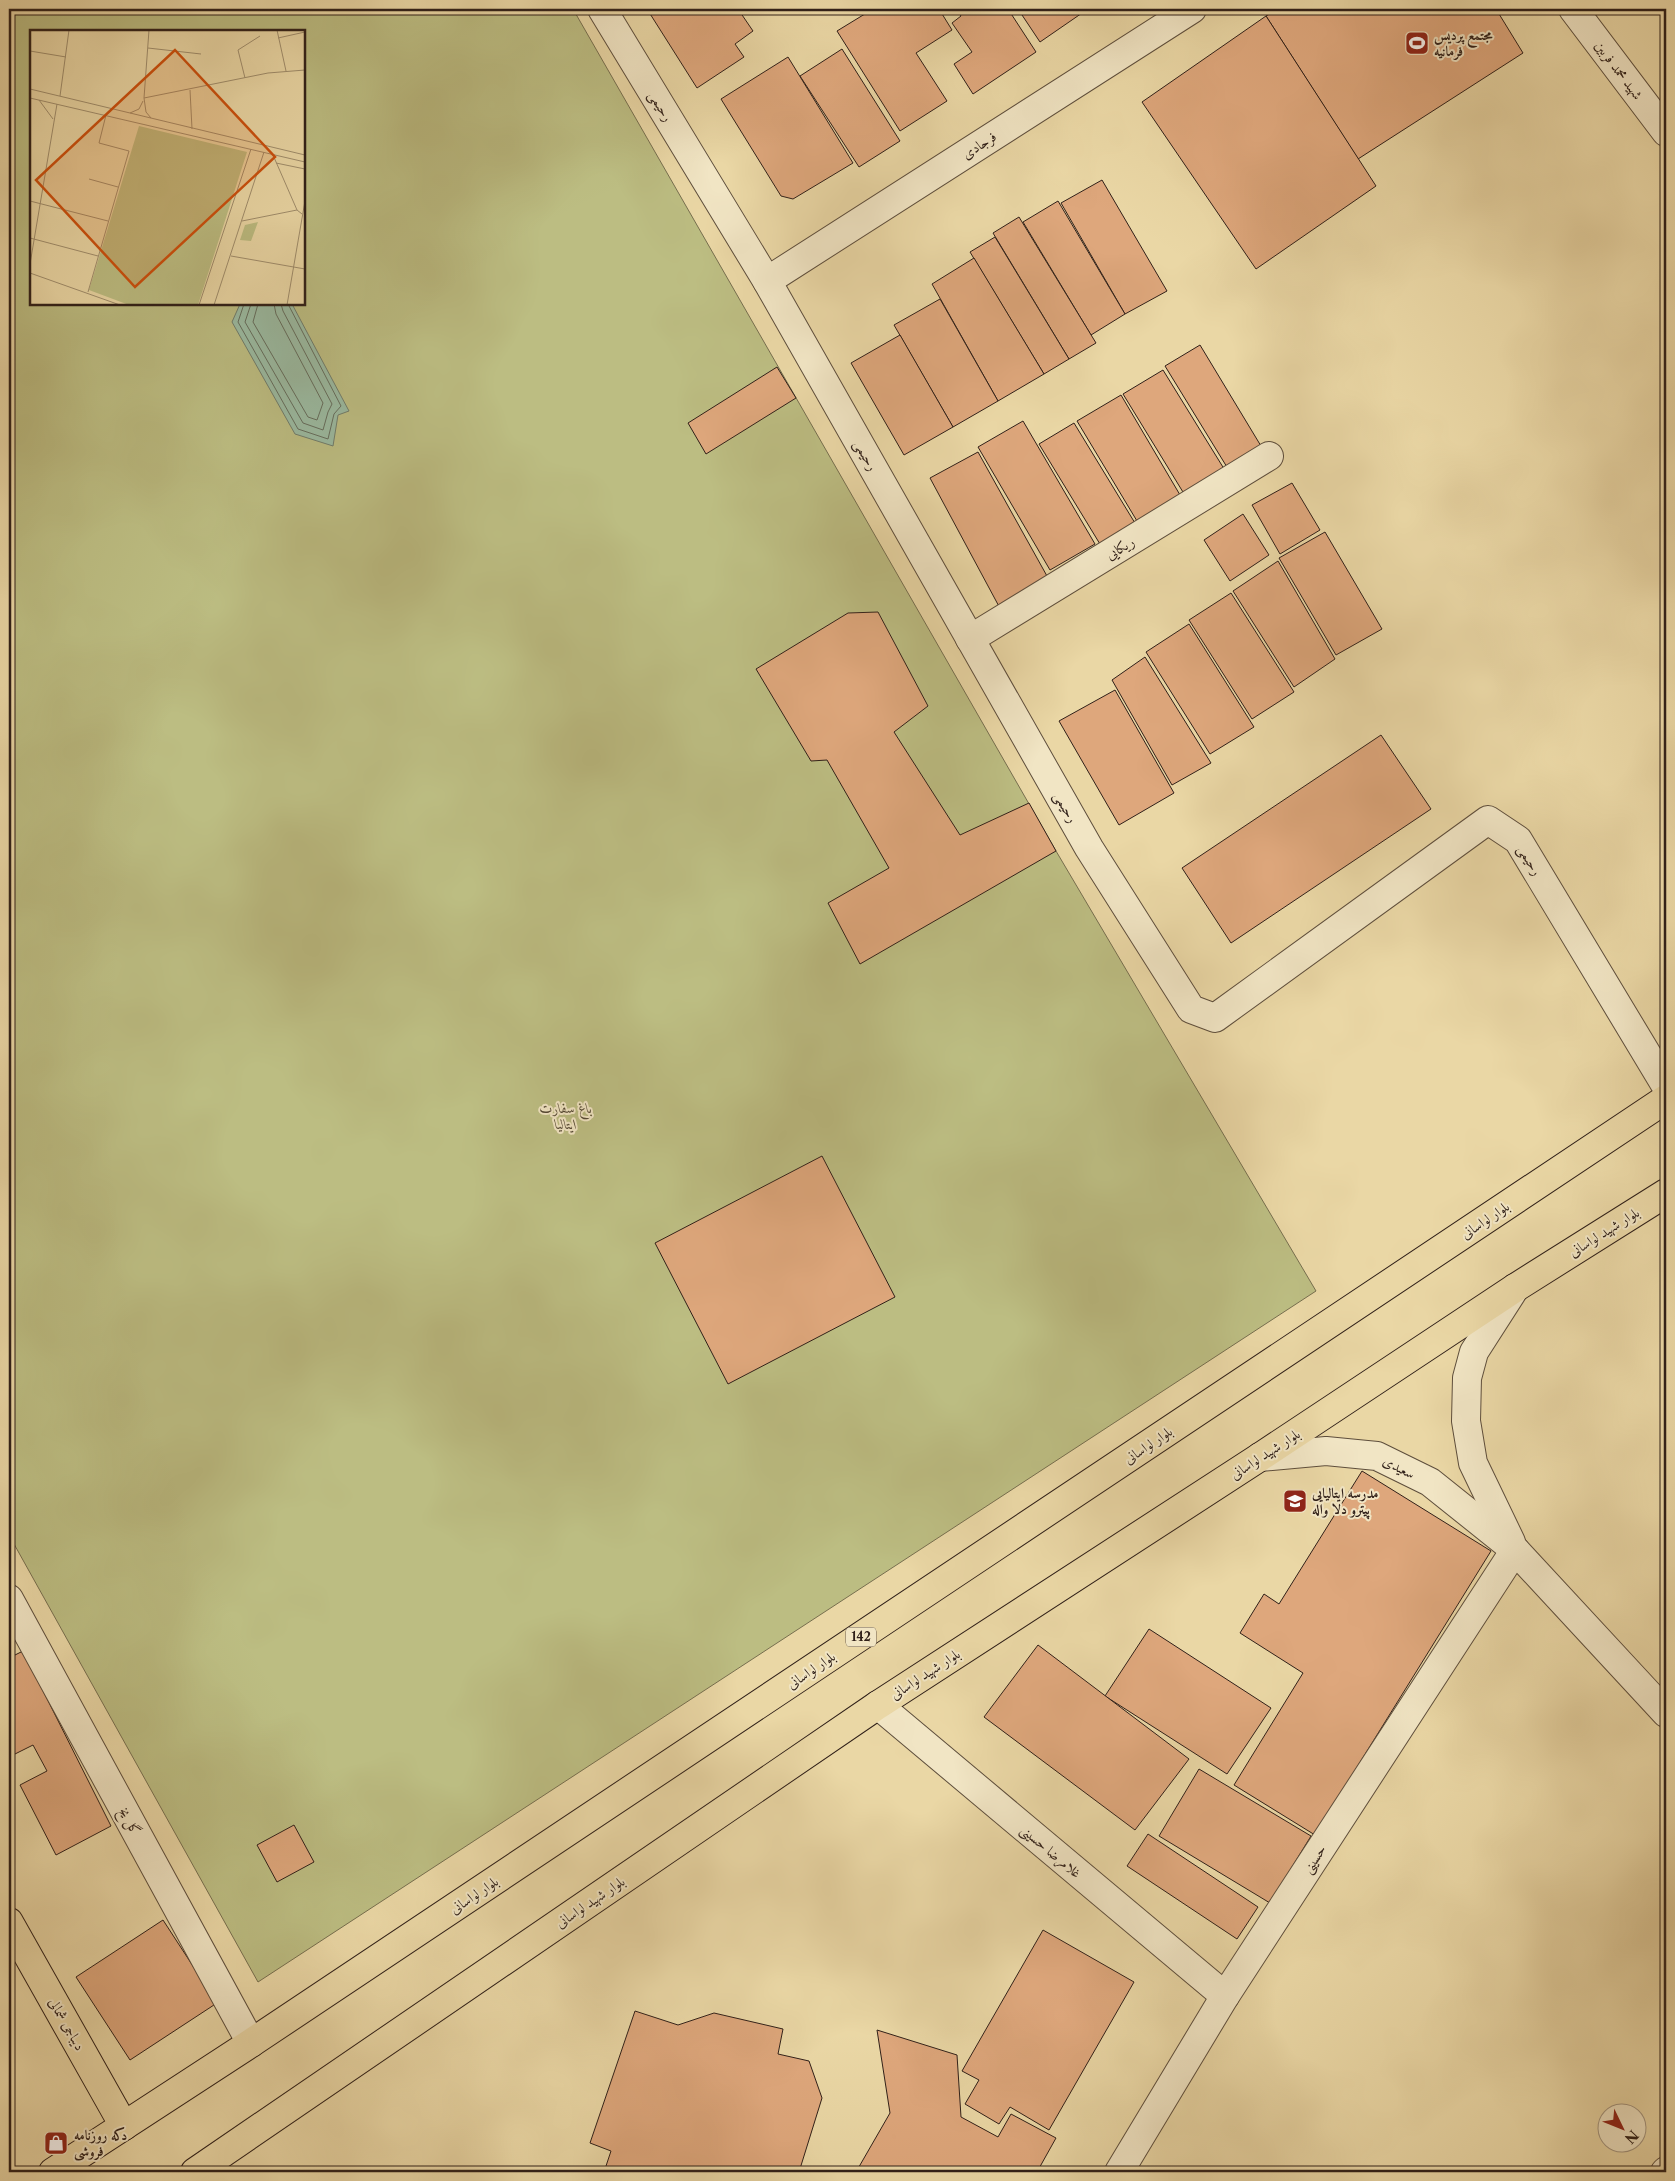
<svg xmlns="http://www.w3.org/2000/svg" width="1675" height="2181" font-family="'Libre Caslon Text',Amiri,serif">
  <rect width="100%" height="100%" fill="#ead7a5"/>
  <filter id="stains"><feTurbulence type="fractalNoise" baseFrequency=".004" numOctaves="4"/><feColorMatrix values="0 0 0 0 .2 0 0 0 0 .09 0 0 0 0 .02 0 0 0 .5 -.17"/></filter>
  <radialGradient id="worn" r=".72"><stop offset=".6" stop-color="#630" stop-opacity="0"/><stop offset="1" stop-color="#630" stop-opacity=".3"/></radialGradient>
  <path fill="#bcbd82" stroke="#766e4e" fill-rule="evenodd" d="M9,9H573L1056,851L1316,1291L258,1982L9,1535ZM31,31H304V304H31Z"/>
  <polygon fill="#9abaa1" stroke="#707c6b" points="240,304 292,304 349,411 338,415 333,446 295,434 232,322"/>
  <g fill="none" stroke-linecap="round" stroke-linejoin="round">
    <g stroke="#656d5d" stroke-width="1">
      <polyline points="244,304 238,322 298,429 328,439 334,414 341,406 288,304"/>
      <polyline points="251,304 245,322 303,423 323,430 328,412 332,404 283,311 281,304"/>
      <polyline points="258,304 253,322 308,417 317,420 323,403 276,314 274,304"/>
    </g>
  </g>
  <g fill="#dea77c" stroke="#302019">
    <polygon points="647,9 738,9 753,31 735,44 744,57 697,88"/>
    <polygon points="873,9 939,9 952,30 916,53 947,101 900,131 837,31"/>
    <polygon points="957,9 1008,9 1036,52 973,94 954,64 972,52 952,23 961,16"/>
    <polygon points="1018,9 1083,9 1085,11 1040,42"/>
    <polygon points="1278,9 1496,9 1523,53 1358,159 1266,16"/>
    <polygon points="1266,16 1376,186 1256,269 1142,102"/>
    <polygon points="842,49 900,141 859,167 800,76"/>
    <polygon points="788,57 853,163 793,199 781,196 721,99"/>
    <polygon points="1102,180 1167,291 1125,314 1061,203"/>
    <polygon points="1058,201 1125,314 1091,335 1023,222"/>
    <polygon points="1019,217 1096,343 1069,359 993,233"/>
    <polygon points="995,237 1069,359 1044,374 970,252"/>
    <polygon points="974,258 1044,374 998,401 932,284"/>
    <polygon points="940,299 998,401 953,427 894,325"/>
    <polygon points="900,335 953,427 904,455 851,363"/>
    <polygon points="1200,345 1264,451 1230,472 1165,366"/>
    <polygon points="777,367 796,398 706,454 688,423"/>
    <polygon points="1163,370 1226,472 1186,497 1123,394"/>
    <polygon points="1121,395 1183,500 1140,526 1077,421"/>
    <polygon points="1023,421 1095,544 1050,570 978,447"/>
    <polygon points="1074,423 1138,528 1103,549 1039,444"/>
    <polygon points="978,452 1052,585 1002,612 930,478"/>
    <polygon points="1292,483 1320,530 1280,554 1252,505"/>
    <polygon points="1243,514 1269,555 1230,581 1204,540"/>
    <polygon points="1325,532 1382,629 1336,655 1279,558"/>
    <polygon points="1278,561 1335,659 1294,687 1233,591"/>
    <polygon points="1231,593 1294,692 1252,719 1189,620"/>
    <polygon points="878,612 928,706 894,732 960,835 1029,803 1056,851 860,964 828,903 889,868 827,760 811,761 756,669 848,613"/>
    <polygon points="1189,624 1254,727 1210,754 1146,652"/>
    <polygon points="1145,657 1211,763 1172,785 1112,680"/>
    <polygon points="1115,690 1174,793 1119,825 1059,721"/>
    <polygon points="1381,735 1431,809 1231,943 1182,868"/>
    <polygon points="822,1156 895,1297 728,1384 655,1243"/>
    <polygon points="1362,1471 1491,1551 1315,1835 1234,1785 1303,1673 1240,1633 1264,1594 1279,1604"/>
    <polygon points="1149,1629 1271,1708 1227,1774 1105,1696"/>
    <polygon points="1038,1645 1189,1759 1135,1830 984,1717"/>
    <polygon points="23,1651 111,1826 56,1855 20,1785 47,1771 33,1745 9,1757 9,1658"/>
    <polygon points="1199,1769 1311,1836 1270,1903 1159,1836"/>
    <polygon points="294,1825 314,1862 277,1882 257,1845"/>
    <polygon points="1148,1834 1258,1907 1237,1939 1127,1866"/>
    <polygon points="163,1920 217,2003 130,2060 76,1977"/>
    <polygon points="1043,1930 1134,1982 1049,2130 1010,2107 999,2124 965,2104 979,2080 962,2071"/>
    <polygon points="635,2011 678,2025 714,2013 783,2029 778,2054 809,2061 822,2098 799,2172 604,2172 611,2151 590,2143"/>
    <polygon points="877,2030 957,2055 961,2117 998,2137 1011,2114 1056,2138 1037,2172 856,2172 890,2113"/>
  </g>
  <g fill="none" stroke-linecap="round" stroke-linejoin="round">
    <g stroke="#5e4e3c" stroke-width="30">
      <g id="minor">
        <polyline points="602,9 767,281 1089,848 1191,1009 1215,1018 1488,820 1518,840 1666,1086"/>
        <polyline points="1573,9 1666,132"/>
        <polyline points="767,281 1192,9"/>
        <polyline points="970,639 1269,456"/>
        <polyline points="1260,1457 1326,1451 1377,1456 1430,1482 1515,1550 1666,1713"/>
        <polyline points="1511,1542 1473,1463 1466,1421 1467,1378 1474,1352 1515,1288"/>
        <polyline points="9,1599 251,2043"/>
        <polyline points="878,1705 1225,1996"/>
        <polyline points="1119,2172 1225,1996 1515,1550"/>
        <polyline points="1665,2172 1666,2171"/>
      </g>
    </g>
    <g stroke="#302019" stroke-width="30">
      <g id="major">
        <polyline points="9,1922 124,2126"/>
        <polyline points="53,2172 251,2043 1666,1099"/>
        <polyline points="195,2172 878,1705 1260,1457 1515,1288 1666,1193"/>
      </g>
    </g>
    <use href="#minor" stroke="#f1e5c4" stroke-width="28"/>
    <use href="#major" stroke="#ead7a5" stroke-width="28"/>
  </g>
  <defs>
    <g id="stadium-square" transform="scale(1.25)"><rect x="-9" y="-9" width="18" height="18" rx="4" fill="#8f2418" stroke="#f1e5c4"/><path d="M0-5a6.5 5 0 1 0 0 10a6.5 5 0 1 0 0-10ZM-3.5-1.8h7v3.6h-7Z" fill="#fff"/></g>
    <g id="school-square" transform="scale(1.25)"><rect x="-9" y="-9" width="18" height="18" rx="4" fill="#8f2418" stroke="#f1e5c4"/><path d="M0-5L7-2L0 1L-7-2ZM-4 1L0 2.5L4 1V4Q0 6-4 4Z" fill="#fff"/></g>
    <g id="shop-square" transform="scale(1.25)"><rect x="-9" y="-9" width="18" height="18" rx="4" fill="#8f2418" stroke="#f1e5c4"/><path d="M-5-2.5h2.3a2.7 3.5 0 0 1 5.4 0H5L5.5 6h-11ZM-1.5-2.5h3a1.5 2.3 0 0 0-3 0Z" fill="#fff"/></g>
  </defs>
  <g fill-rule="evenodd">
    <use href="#stadium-square" x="1417" y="43"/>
    <use href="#school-square" x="1295" y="1501"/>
    <use href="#shop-square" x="56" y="2143"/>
  </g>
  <g text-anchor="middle" stroke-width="4" stroke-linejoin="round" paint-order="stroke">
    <rect fill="#f1e5c4" stroke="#6a5b4c" stroke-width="1" x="846" y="1627.5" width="30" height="19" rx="4"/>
    <g font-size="12" font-weight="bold" fill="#302019">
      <text x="861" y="1641">142</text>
    </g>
    <g font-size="14" font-weight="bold" fill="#302019" stroke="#f1e5c4" text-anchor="start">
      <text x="1434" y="40">مجتمع پردیس<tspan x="1434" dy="16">فرمانیه</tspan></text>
      <text x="1312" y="1498">مدرسه ایتالیایی<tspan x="1312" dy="16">پیترو دلا واله</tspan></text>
      <text x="74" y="2140">دکه روزنامه<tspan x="74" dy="16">فروشی</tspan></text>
    </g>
    <g font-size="14" fill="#302019" stroke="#f1e5c4">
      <text transform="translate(1619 70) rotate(53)" y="5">شهید محمد فربین</text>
      <text transform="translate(661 106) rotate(59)" y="5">رحیمی</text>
      <text transform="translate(979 145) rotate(-33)" y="5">فرجادی</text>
      <text transform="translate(866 455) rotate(60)" y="5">رحیمی</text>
      <text transform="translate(1120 548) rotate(-31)" y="5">ریکایی</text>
      <text transform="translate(1066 807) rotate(60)" y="5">رحیمی</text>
      <text transform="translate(1530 860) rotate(59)" y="5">رحیمی</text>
      <text transform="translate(1485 1220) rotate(-34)" y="5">بلوار لواسانی</text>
      <text transform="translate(1604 1232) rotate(-32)" y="5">بلوار شهید لواسانی</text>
      <text transform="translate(1148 1445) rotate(-34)" y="5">بلوار لواسانی</text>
      <text transform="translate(1265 1454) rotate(-33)" y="5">بلوار شهید لواسانی</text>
      <text transform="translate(1399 1467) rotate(27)" y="5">سعیدی</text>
      <text transform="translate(811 1670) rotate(-34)" y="5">بلوار لواسانی</text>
      <text transform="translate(925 1674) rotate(-33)" y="5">بلوار شهید لواسانی</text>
      <text transform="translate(130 1821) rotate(61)" y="5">گل یخ</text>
      <text transform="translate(1051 1851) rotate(40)" y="5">غلامرضا حسینی</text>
      <text transform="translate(1314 1859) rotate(-57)" y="5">حسینی</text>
      <text transform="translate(474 1895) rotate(-34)" y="5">بلوار لواسانی</text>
      <text transform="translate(590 1902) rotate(-34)" y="5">بلوار شهید لواسانی</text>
      <text transform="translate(67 2024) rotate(60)" y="5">دیباجی شمالی</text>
    </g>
    <g font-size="14" font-style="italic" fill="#534733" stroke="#f1e5c4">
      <text x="566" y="1113">باغ سفارت<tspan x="566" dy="16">ایتالیا</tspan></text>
    </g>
  </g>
  <g transform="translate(30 30)">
    <rect width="275" height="275" fill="#ead7a5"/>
    <path d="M109,96L217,122L168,275H99L59,260ZM228,192L221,211L210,210L215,195Z" fill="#bcbd82"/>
    <path fill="none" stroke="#a08e6d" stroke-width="1" d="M119,0L114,68L116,82L121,88M247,0L256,41M248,8L275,2M118,18L171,24M0,21L36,27M215,48L208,20L230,6M0,59L275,125M160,60L162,99M30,66L39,0M0,68L275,132M114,68L238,43L275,40M9,70L23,89M100,83L109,79L113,71M243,125L267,180L272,184M246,133L275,139M59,149L88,157M0,171L78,191M212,191L267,180M0,208L68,226M201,226L275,239M0,234L27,74M0,243L90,275M58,262L99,121L69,113L76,85M169,275L221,119M184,275L234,122M257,275L275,171"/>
    <path fill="#cc500e" fill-opacity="0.15" stroke="#cc500e" stroke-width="2.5" d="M145,20L245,127L105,257L6,150Z"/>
    <rect width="275" height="275" fill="none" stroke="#302019" stroke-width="2.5"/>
  </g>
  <rect width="1675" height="2181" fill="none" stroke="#ead7a5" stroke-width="30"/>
  <rect x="10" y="10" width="1655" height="2161" fill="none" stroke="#302019" stroke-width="2.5"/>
  <rect x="15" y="15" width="1645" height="2151" fill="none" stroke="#302019"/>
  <g transform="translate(1622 2128) rotate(133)"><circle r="24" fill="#f1e5c4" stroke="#a49680"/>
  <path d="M0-4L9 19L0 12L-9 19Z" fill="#8f2418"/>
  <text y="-8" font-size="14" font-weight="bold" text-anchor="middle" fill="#302019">N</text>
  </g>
  <rect width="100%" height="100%" filter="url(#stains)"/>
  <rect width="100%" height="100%" fill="url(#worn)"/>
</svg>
